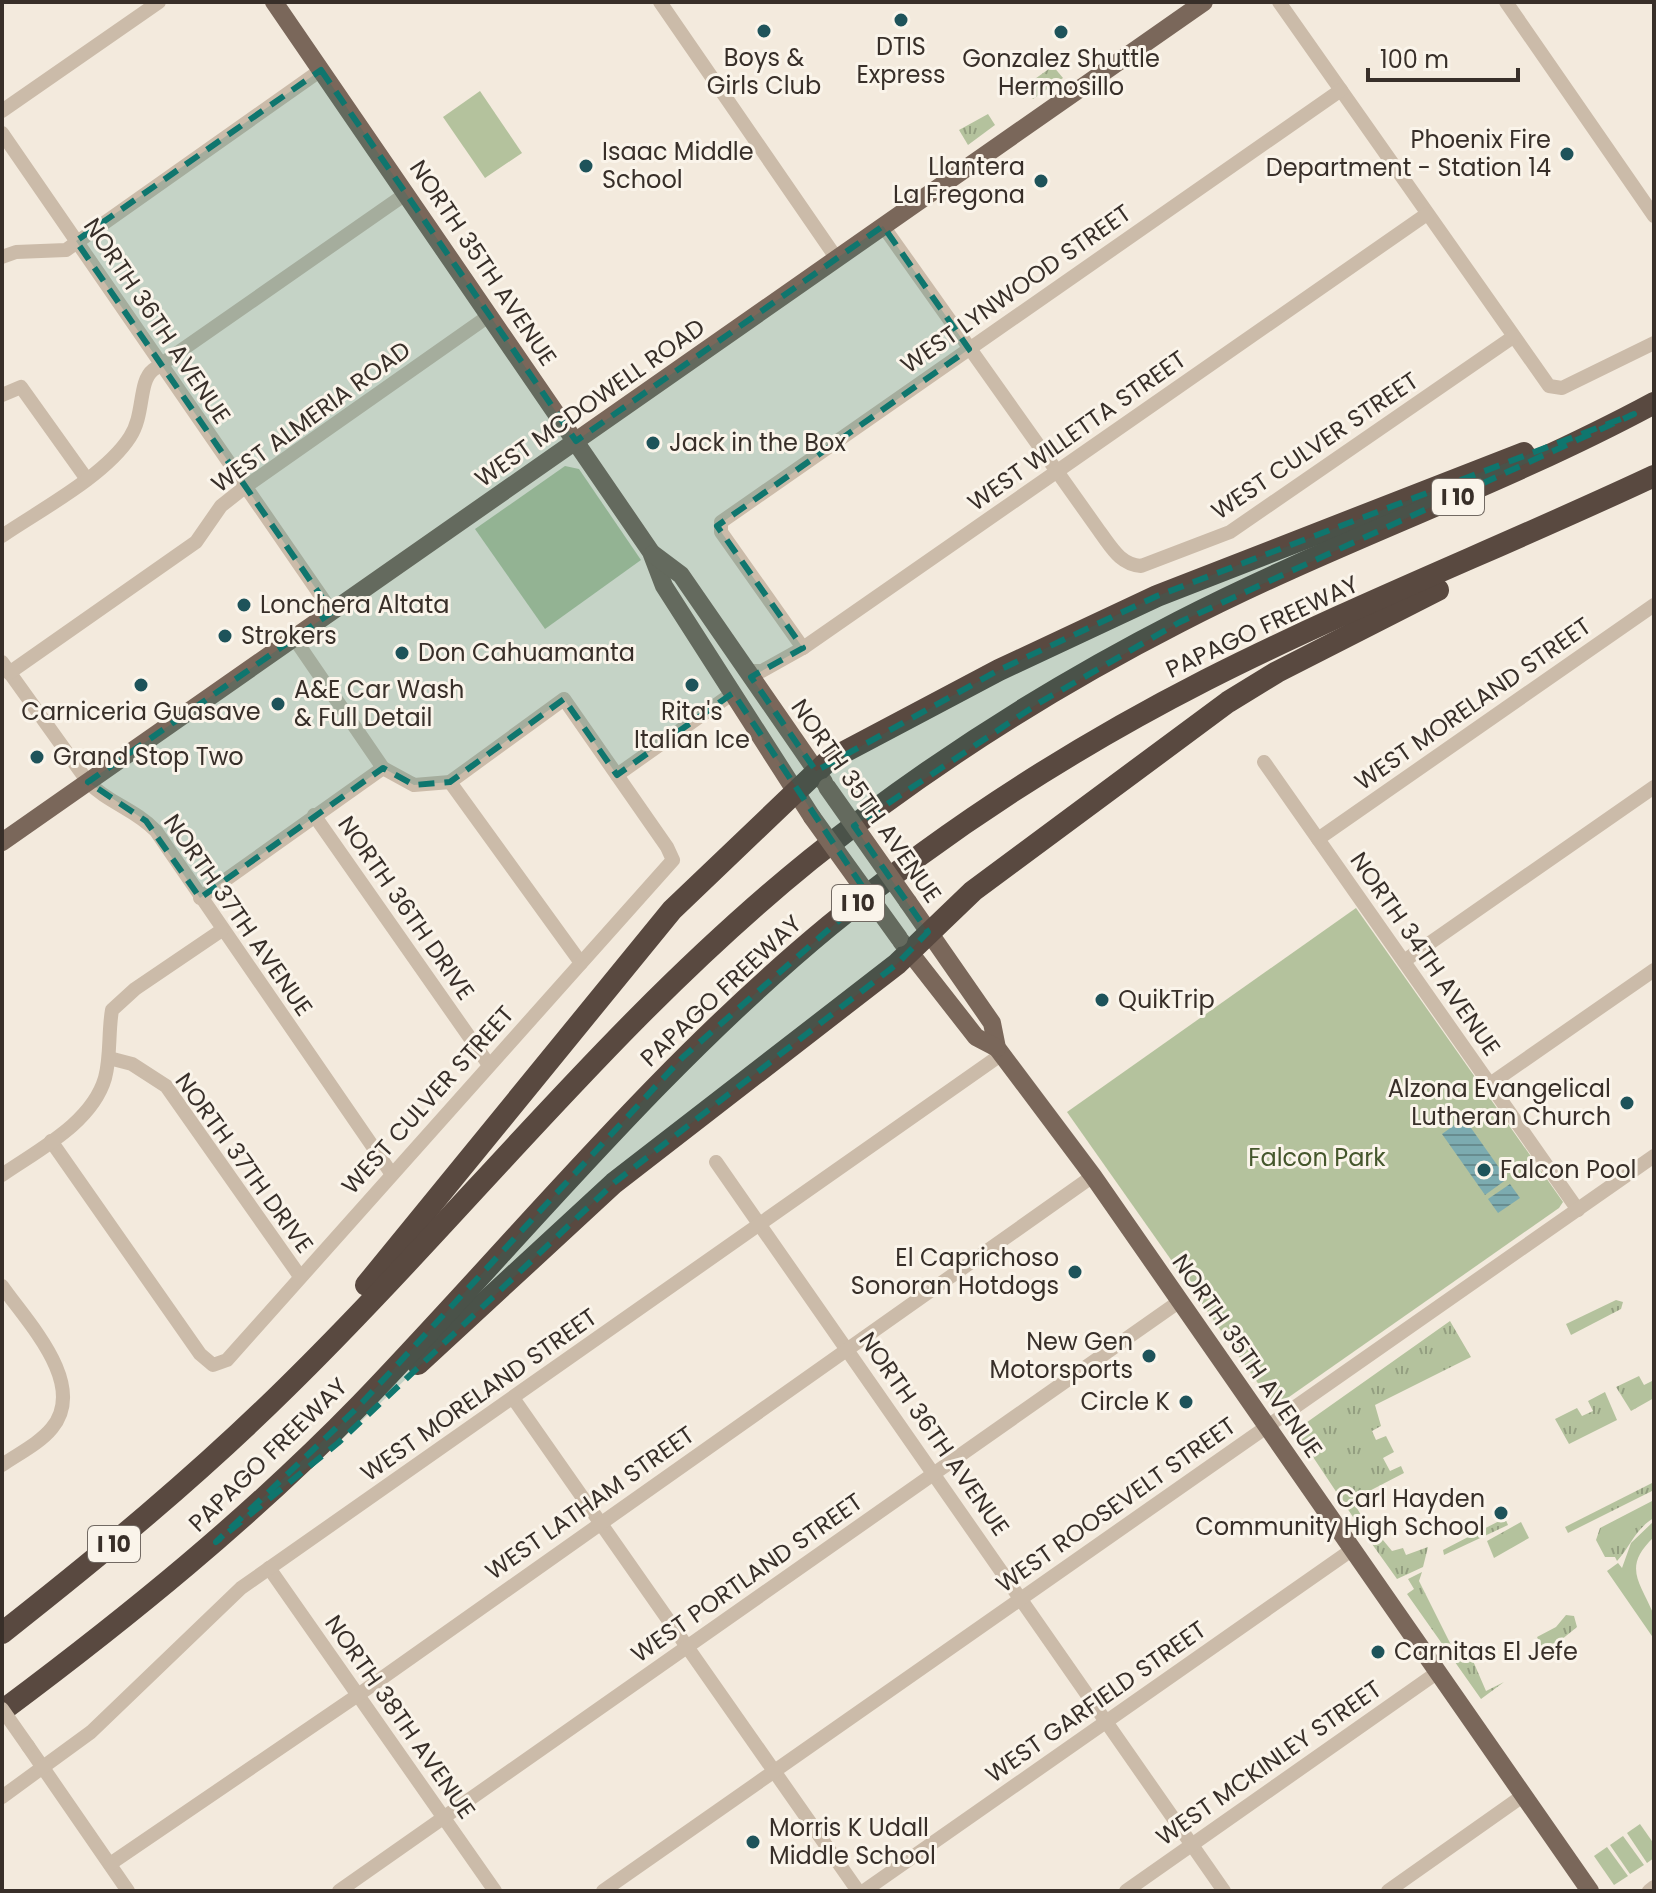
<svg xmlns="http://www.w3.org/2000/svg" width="1656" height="1893" font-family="Poppins,sans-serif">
  <defs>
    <pattern id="grass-tufts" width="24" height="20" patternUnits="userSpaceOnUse" patternTransform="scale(2)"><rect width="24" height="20" fill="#b4c29d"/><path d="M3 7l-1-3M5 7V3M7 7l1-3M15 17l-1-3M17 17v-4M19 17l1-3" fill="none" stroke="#939e80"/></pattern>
    <pattern id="water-rules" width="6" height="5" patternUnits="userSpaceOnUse" patternTransform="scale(2)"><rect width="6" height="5" fill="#7cabb0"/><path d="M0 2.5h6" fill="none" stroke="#678c8f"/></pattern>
  </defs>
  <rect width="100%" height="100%" fill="#f3eadd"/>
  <g fill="url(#grass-tufts)">
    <polygon points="1053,66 1063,78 1033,99 1025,86"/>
    <polygon points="988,114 995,125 968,145 959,130"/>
    <polygon points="1616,1300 1623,1302 1621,1309 1571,1335 1566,1324"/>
    <polygon points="1450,1321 1471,1357 1375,1405 1381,1426 1372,1431 1376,1440 1386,1436 1394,1452 1383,1458 1390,1471 1401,1466 1404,1473 1352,1500 1361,1515 1355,1520 1301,1439 1303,1425"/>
    <polygon points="1639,1376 1644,1385 1654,1380 1654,1398 1631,1411 1616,1387"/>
    <polygon points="1605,1392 1617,1420 1569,1444 1555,1419 1577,1408 1582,1416 1593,1411 1588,1401"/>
    <polygon points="1654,1482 1654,1490 1568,1533 1565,1527"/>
    <path d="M1654,1500V1518C1635,1529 1631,1546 1617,1561L1615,1557H1605L1596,1540L1600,1528Z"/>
    <polygon points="1364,1517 1392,1551 1403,1548 1406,1555 1428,1547 1423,1567 1397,1579 1357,1523"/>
    <polygon points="1505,1518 1508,1525 1444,1555 1443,1550"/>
    <polygon points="1521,1522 1529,1538 1494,1558 1487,1541"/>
    <polygon points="1422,1572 1419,1581 1454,1651 1467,1647 1486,1691 1504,1682 1481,1699 1407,1594 1414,1589 1408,1579"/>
    <polygon points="1566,1615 1574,1616 1577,1627 1556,1644 1549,1643 1551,1646 1543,1650 1537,1637 1556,1627"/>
  </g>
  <g fill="#b4c29d">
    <polygon points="480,91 522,153 485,178 443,117"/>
    <polygon points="565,466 579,469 641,560 545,629 475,529"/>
    <polygon points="1356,908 1563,1202 1559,1208 1279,1404 1269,1399 1067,1112"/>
    <path d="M1654,1521V1537C1622,1567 1640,1582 1653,1613C1656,1620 1654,1631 1654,1639L1607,1571L1618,1563L1622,1568L1631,1543Z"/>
    <polygon points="1640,1824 1654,1844 1654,1858 1647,1863 1627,1833"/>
    <polygon points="1623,1836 1644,1865 1630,1874 1610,1845"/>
    <polygon points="1607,1847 1628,1876 1614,1885 1594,1856"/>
  </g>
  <g fill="url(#water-rules)">
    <polygon points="1464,1118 1507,1179 1485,1195 1442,1134"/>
    <polygon points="1510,1184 1520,1198 1498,1213 1488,1199"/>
  </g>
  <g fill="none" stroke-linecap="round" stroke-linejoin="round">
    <g stroke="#cbbba9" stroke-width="14">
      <polyline points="660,2 837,259"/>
      <polyline points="1279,2 1549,386 1562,388 1654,343"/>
      <polyline points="1506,2 1654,216"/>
      <polyline points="2,111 159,2"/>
      <polyline points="2,133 332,612"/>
      <path d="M883,226L1100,532C1112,548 1120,564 1141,566L1230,532L1513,337"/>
      <polyline points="2,257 16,252 66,250 321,70"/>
      <polyline points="2,395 21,387 86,478"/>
      <path d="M2,536C40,510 105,476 130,437C145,414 138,382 153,370L407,193"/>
      <polyline points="803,648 721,532 721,522 1341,90"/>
      <path d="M2,662L88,782C108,803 135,809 156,831L391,1173"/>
      <polyline points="747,671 762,671 803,648 1427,214"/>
      <polyline points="9,673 196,542 221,506 245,487 490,315"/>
      <polyline points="1264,762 1578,1210"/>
      <polyline points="617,775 733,693"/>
      <polyline points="450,782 581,963"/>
      <polyline points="314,815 489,1065"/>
      <polyline points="1318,839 1654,605"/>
      <polyline points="200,898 383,768"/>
      <polyline points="1404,961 1654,787"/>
      <polyline points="109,1058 132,1064 166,1086 299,1275"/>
      <polyline points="1490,1084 1654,970"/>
      <polyline points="51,1141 200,1354 213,1365 227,1360 673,860 667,847 564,699 450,782 414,785 383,768 294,638"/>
      <polyline points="716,1162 1224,1891"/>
      <path d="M2,1175C38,1150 92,1123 105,1078C111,1056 108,1033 112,1010L135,989L222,930"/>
      <path d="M2,1286C27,1322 88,1384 52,1428C40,1443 18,1454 2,1465"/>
      <polyline points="513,1398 858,1891"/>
      <polyline points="269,1568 495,1891"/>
      <polyline points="28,1746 128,1891"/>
      <polyline points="2,1797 91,1732 241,1588 1002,1054"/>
      <polyline points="110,1864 358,1695 1093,1176"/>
      <polyline points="339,1891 1180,1301"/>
      <polyline points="603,1891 1654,1156"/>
      <polyline points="864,1891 1353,1549"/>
      <polyline points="1126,1891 1438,1672"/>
      <polyline points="1388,1891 1524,1795"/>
      <polyline points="1649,1891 1654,1887"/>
    </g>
    <g stroke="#7a675a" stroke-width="18">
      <polyline points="274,2 651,552 664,586 812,817"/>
      <polyline points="653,554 681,575 824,782"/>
      <polyline points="2,842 1204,2"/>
      <polyline points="908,902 992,1023 997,1048 1093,1176 1590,1891"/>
      <polyline points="901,941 976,1037 997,1048"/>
    </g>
    <g stroke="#594940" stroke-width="22">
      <polyline points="366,1285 672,910 829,760 999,670 1157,596 1524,453"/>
      <polyline points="418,1364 614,1183 897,964 973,891 1228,702 1277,672 1438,590"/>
      <path d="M2,1633C101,1555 197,1476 287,1387C464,1213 616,1017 810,860C923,769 1050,688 1179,622C1334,542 1500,486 1654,403"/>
      <path d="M2,1711C128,1617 250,1518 360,1405C515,1244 656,1069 829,926C945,830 1071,749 1206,680C1352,606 1505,546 1654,476"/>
    </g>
    <polyline stroke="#cbbba9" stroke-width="14" points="2,1709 28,1746"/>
    <g stroke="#7a675a" stroke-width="18">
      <polyline points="827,787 908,902"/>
      <polyline points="812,817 899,938"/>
    </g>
  </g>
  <path fill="#0f766e" fill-opacity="0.2" stroke="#0f766e" stroke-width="6" stroke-dasharray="16 10" stroke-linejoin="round" d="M321,70L576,441L883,226L969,349L717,526L803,648L751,677L816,771L999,670L1157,596L1634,414L1180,622L1039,703L854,826L928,932L897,964L614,1183L338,1443L216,1542L357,1408L683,1057L868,895L733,693L617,775L564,699L450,782L414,785L383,768L200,898L146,821L88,782L332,612L76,241Z"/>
  <g fill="#1e535a" stroke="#faf4ea" stroke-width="3">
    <circle cx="901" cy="20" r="8"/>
    <circle cx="764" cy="31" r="8"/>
    <circle cx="1061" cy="32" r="8"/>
    <circle cx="1567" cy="154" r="8"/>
    <circle cx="586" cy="166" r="8"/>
    <circle cx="1041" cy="181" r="8"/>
    <circle cx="653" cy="443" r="8"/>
    <circle cx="244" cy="605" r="8"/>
    <circle cx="225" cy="636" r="8"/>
    <circle cx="402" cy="653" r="8"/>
    <circle cx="141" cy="685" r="8"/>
    <circle cx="692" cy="685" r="8"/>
    <circle cx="278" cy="704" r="8"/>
    <circle cx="37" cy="757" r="8"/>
    <circle cx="1102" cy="1000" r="8"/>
    <circle cx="1627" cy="1103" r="8"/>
    <circle cx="1484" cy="1170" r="8"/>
    <circle cx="1075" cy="1272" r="8"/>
    <circle cx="1149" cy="1356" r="8"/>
    <circle cx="1186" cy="1402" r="8"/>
    <circle cx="1501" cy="1513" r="8"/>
    <circle cx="1378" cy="1652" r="8"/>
    <circle cx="753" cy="1842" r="8"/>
  </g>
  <g text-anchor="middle" stroke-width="6" stroke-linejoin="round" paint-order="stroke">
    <g fill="#faf4ea" stroke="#726a63" stroke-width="2">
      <rect x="1432" y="479" width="52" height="36" rx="6"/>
      <rect x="832" y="885" width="52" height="36" rx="6"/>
      <rect x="88" y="1526" width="52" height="36" rx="6"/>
    </g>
    <g font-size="22" font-weight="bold" fill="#382f29">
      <text x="1458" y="505">I 10</text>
      <text x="858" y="911">I 10</text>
      <text x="114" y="1552">I 10</text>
    </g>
    <g font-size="24" fill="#382f29" stroke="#faf4ea" text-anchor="start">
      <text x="901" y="55" text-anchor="middle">DTIS<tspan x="901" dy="28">Express</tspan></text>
      <text x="764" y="66" text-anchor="middle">Boys &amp;<tspan x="764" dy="28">Girls Club</tspan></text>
      <text x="1061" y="67" text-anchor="middle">Gonzalez Shuttle<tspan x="1061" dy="28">Hermosillo</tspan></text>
      <text x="1551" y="148" text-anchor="end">Phoenix Fire<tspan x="1551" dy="28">Department - Station 14</tspan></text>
      <text x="602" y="160">Isaac Middle<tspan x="602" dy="28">School</tspan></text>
      <text x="1025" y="175" text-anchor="end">Llantera<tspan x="1025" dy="28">La Fregona</tspan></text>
      <text x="669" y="451">Jack in the Box</text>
      <text x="260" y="613">Lonchera Altata</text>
      <text x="241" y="644">Strokers</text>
      <text x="418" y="661">Don Cahuamanta</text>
      <text x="294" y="698">A&amp;E Car Wash<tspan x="294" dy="28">&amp; Full Detail</tspan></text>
      <text x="141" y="720" text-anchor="middle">Carniceria Guasave</text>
      <text x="692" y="720" text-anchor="middle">Rita's<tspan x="692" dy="28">Italian Ice</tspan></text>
      <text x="53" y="765">Grand Stop Two</text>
      <text x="1118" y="1008">QuikTrip</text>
      <text x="1611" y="1097" text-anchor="end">Alzona Evangelical<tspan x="1611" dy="28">Lutheran Church</tspan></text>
      <text x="1500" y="1178">Falcon Pool</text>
      <text x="1059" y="1266" text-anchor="end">El Caprichoso<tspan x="1059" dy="28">Sonoran Hotdogs</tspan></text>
      <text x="1133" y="1350" text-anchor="end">New Gen<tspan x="1133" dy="28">Motorsports</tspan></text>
      <text x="1170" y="1410" text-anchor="end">Circle K</text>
      <text x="1485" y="1507" text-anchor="end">Carl Hayden<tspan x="1485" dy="28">Community High School</tspan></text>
      <text x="1394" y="1660">Carnitas El Jefe</text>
      <text x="769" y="1836">Morris K Udall<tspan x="769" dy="28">Middle School</tspan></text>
    </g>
    <g font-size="24" fill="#382f29" stroke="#faf4ea">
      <text transform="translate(483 263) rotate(56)" y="8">NORTH 35TH AVENUE</text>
      <text transform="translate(1016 289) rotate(-35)" y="8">WEST LYNWOOD STREET</text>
      <text transform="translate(157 321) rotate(56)" y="8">NORTH 36TH AVENUE</text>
      <text transform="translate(590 403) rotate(-35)" y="8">WEST MCDOWELL ROAD</text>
      <text transform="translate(311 417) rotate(-36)" y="8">WEST ALMERIA ROAD</text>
      <text transform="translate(1077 431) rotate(-35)" y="8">WEST WILLETTA STREET</text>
      <text transform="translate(1315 446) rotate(-34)" y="8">WEST CULVER STREET</text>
      <text transform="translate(1262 627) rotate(-25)" y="8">PAPAGO FREEWAY</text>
      <text transform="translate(1473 704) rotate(-35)" y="8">WEST MORELAND STREET</text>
      <text transform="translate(866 801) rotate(55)" y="8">NORTH 35TH AVENUE</text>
      <text transform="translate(406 908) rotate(55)" y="8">NORTH 36TH DRIVE</text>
      <text transform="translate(238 915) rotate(55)" y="8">NORTH 37TH AVENUE</text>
      <text transform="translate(1425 954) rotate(55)" y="8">NORTH 34TH AVENUE</text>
      <text transform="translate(721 991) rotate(-43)" y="8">PAPAGO FREEWAY</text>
      <text transform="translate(428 1100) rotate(-48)" y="8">WEST CULVER STREET</text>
      <text transform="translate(244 1163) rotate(54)" y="8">NORTH 37TH DRIVE</text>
      <text transform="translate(1247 1356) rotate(55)" y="8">NORTH 35TH AVENUE</text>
      <text transform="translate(479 1395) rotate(-35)" y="8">WEST MORELAND STREET</text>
      <text transform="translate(934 1434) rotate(55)" y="8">NORTH 36TH AVENUE</text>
      <text transform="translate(268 1455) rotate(-44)" y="8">PAPAGO FREEWAY</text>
      <text transform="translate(590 1503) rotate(-35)" y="8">WEST LATHAM STREET</text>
      <text transform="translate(1116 1505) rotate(-35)" y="8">WEST ROOSEVELT STREET</text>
      <text transform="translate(747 1578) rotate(-35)" y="8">WEST PORTLAND STREET</text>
      <text transform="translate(1096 1702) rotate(-35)" y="8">WEST GARFIELD STREET</text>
      <text transform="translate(400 1717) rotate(55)" y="8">NORTH 38TH AVENUE</text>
      <text transform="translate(1269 1763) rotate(-35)" y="8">WEST MCKINLEY STREET</text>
    </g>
    <g font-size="24" fill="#45572c" stroke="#faf4ea">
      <text x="1317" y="1166">Falcon Park</text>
    </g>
  </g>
  <rect width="1656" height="1893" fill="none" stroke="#382f29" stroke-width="8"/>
  <path d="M1368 68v12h150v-12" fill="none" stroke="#382f29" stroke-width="4"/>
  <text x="1380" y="68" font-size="24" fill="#382f29" stroke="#faf4ea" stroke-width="6" paint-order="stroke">100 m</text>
</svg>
